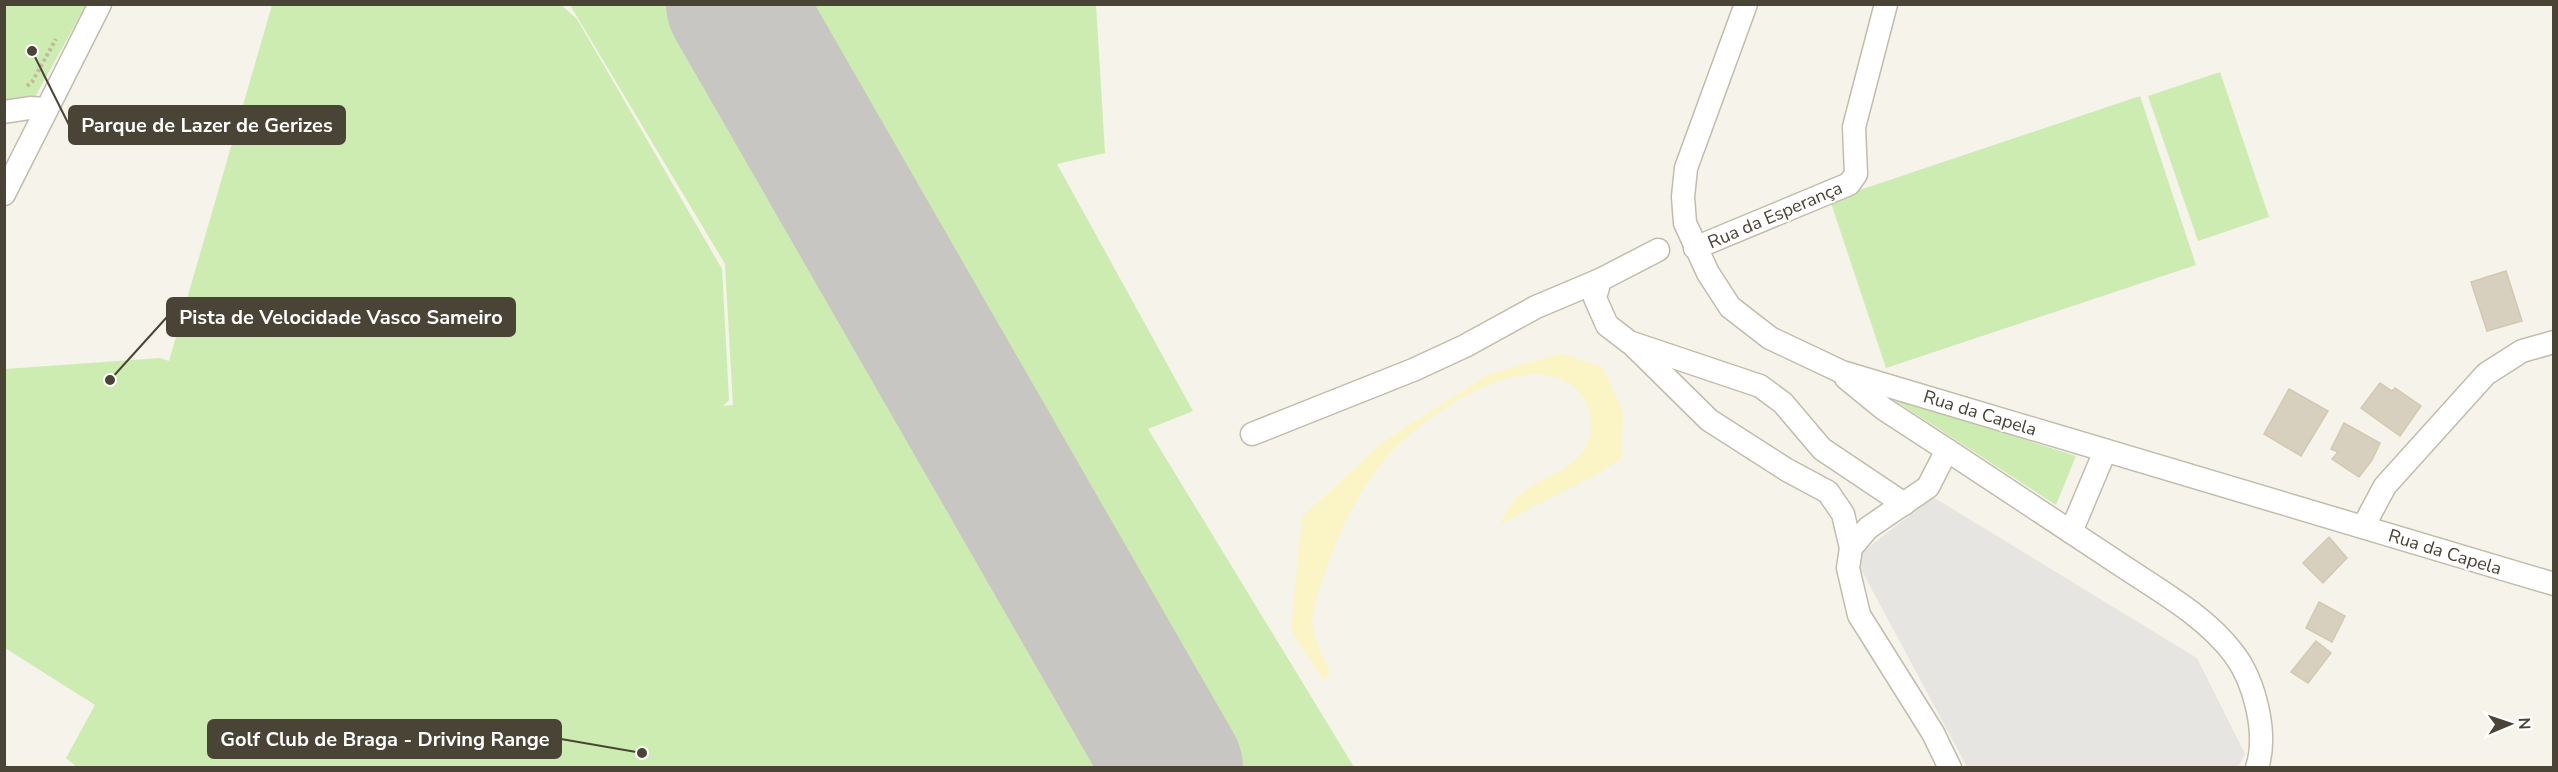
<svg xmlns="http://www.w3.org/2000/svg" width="2558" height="772" font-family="'Nunito Sans',sans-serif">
  <rect width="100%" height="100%" fill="#f6f3ea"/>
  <g fill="#cdecb1">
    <polygon points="4,5 86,5 35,97 4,105"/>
    <polygon points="272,5 561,5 577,19 722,269 729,400 723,406 733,405 725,264 570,5 692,5 1132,767 78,768 66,758 95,705 5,648 5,369 160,358 169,361"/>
    <polygon points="777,5 1096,5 1105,153 1057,164 1193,411 1148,429 1354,767 1211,767"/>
    <polygon points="2220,72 2269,217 2198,241 2148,96"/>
    <polygon points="2140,96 2196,265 1886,368 1830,200"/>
    <polygon points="1888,396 2076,456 2056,505"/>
  </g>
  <path fill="#fbf4c5" d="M1561,353L1602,367L1623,411L1621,459C1582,485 1540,501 1500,525C1504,517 1508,508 1514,501C1535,477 1574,473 1588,443C1593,431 1592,411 1584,399C1539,331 1416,419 1381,464C1356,497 1338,533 1325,572C1319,590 1310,610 1313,629C1316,644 1324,659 1330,672L1324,681L1291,630L1302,517L1383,442L1487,375Z"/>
  <polygon fill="#e7e5e2" points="1933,497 2197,658 2245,754 2238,767 1967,767 1855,558"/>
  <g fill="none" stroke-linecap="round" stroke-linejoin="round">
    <polyline stroke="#c8c6c2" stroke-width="138" points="735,4 1174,768"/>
  </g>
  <g fill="#d8d0bf" stroke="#d3c9b1" stroke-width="1.5">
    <polygon points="2506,271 2522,321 2487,331 2471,282"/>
    <polygon points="2380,383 2392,391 2395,388 2421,406 2400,436 2361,408"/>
    <polygon points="2289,389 2328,411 2301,456 2264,434"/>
    <polygon points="2344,423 2380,443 2372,460 2359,477 2332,459 2338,452 2331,449"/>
    <polygon points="2329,537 2347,558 2323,583 2303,563"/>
    <polygon points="2319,602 2345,616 2332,642 2306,628"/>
    <polygon points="2316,641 2331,653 2308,683 2291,672"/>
  </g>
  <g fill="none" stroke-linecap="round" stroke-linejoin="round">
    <g stroke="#c2bcac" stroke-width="25">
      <g id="minor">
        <polyline points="1746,4 1686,168 1683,197 1685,223 1708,273 1730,307 1770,338 1842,372 2554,584"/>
        <polyline points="4,112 30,108 47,109"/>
        <polyline points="4,194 100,4"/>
        <polyline points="1695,248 1849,184 1856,174 1854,127 1886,4"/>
        <polyline points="1658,250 1600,280 1595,298 1607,325 1629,342 1760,386 1783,403 1822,449 1904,504"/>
        <polyline points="1633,345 1709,420 1787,470 1828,492 1843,514 1851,548"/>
        <polyline points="1846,378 1884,409 1947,450 1928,487 1868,528 1851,548 1848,568 1859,615 1933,733 1950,768"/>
        <polyline points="1252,434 1413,370 1465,346 1536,307 1600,280"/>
        <path d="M1947,450C2003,487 2059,524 2115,561C2155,588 2205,615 2234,654C2255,682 2268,734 2257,768"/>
        <polyline points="2363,527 2385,486 2486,374 2522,351 2554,342"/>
        <polyline points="2071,532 2105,451"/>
      </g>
    </g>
    <polyline stroke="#c5b99c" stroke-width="4" stroke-dasharray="3 3" stroke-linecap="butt" points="27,86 32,82 56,39"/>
    <use href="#minor" stroke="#fff" stroke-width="22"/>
  </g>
  <g text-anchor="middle" stroke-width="4.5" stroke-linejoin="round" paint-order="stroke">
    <g font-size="18" fill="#4a4437" stroke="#fff">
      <text transform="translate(1775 215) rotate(-23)" y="6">Rua da Esperança</text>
      <text transform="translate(1980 413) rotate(17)" y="6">Rua da Capela</text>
      <text transform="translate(2445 552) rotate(17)" y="6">Rua da Capela</text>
    </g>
  </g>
  <path fill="none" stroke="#4a4437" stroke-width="2" d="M32 51L69 125M110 380L167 317M642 753L561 739"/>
  <g fill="#4a4437" stroke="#fff" stroke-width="2">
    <circle cx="32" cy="51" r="6"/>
    <circle cx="110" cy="380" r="6"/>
    <circle cx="642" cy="753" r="6"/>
  </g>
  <g fill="#4a4437" stroke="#4a4437" stroke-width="2">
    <rect x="69" y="106" width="276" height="38" rx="6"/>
    <rect x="167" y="298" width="348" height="38" rx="6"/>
    <rect x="208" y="720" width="353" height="38" rx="6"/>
  </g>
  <g font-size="20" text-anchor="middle" font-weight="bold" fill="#fff">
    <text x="207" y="132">Parque de Lazer de Gerizes</text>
    <text x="341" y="324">Pista de Velocidade Vasco Sameiro</text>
    <text x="385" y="746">Golf Club de Braga - Driving Range</text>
  </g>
  <rect width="2558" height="772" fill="none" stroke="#4a4437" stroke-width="12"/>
  <g transform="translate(2510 724) rotate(88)" stroke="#ffffff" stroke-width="4.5" paint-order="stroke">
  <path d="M0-4.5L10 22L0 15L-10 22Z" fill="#4a4437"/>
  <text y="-9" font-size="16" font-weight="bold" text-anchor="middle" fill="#4a4437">N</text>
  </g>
</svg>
